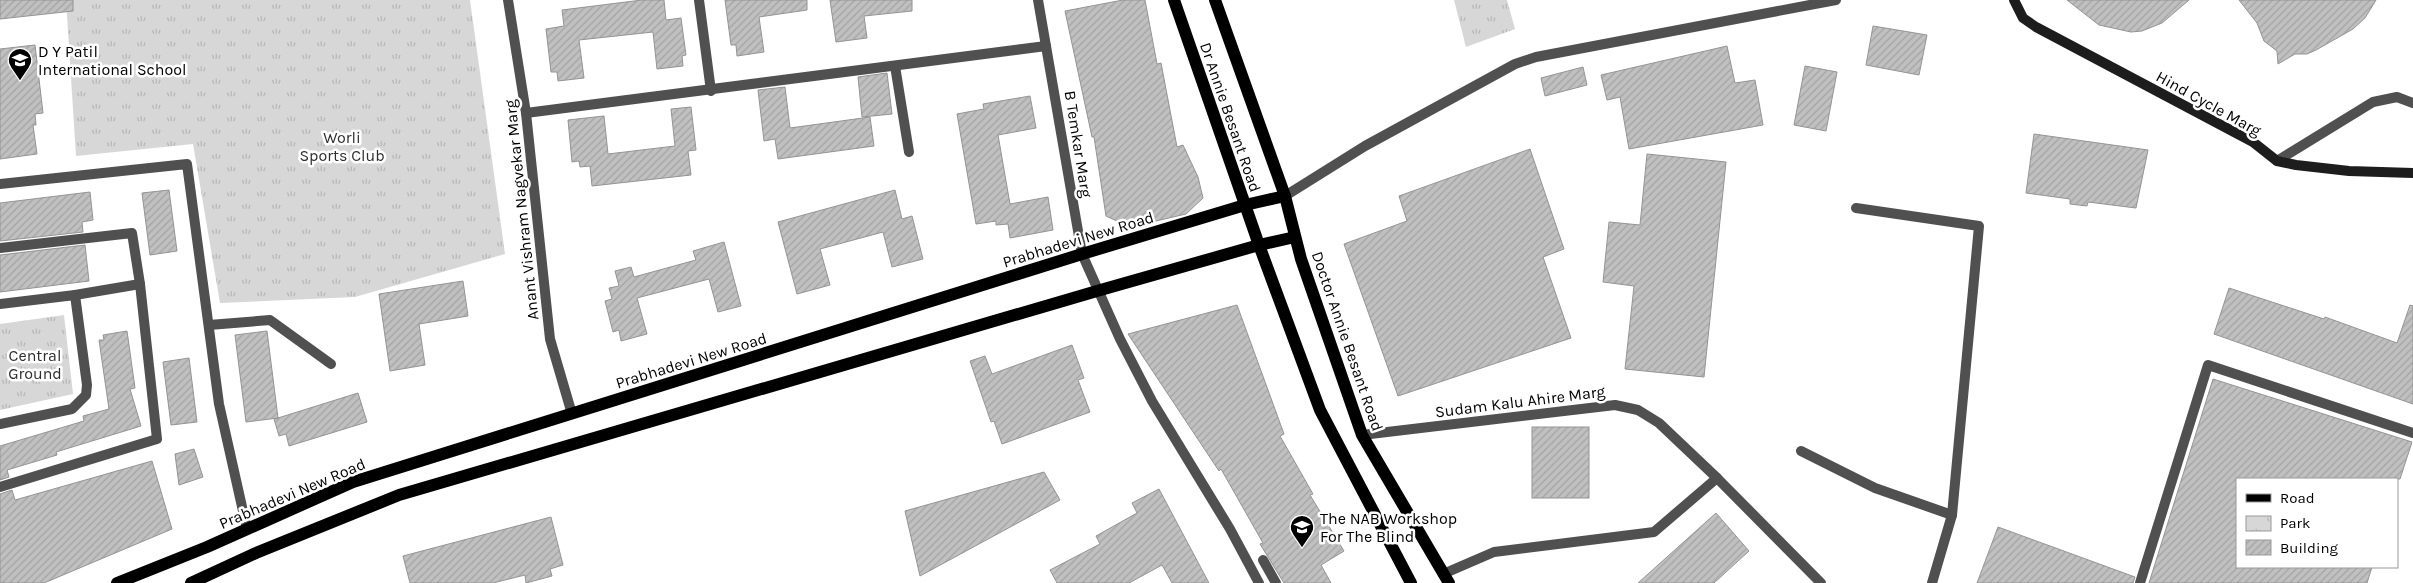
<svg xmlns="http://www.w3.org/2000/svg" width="2413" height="583" font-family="Karla,sans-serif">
  <defs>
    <pattern id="park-tufts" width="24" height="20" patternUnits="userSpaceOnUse" patternTransform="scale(1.25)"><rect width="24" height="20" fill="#d7d7d7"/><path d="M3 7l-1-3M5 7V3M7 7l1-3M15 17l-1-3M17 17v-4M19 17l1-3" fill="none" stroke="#b7b7b7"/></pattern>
    <pattern id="building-hatch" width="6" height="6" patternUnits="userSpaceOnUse" patternTransform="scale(1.25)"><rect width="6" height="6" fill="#c0c0c0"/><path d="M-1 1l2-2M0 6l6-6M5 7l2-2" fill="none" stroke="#a3a3a3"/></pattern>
  </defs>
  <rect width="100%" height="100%" fill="#fff"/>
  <g fill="url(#park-tufts)">
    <polygon points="66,0 470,0 505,254 355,297 220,303 193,144 76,156"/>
    <polygon points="1454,0 1507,0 1515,29 1466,47"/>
    <polygon points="64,315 73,394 0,410 0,324"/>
  </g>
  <g fill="url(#building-hatch)" stroke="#949494">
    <polygon points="0,0 73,0 73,11 0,19"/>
    <polygon points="642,0 664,0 666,20 681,18 686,55 682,56 683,66 657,69 653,32 579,40 584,78 558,81 557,72 551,72 546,29 564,26 562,10"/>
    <polygon points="725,0 807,0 807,10 759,17 764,52 737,56 736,45 731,45"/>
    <polygon points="830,0 912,0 912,11 864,16 867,38 836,42"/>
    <polygon points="1123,0 1145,0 1157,64 1161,63 1177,147 1183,145 1198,177 1203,198 1186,214 1130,227 1106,216 1094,137 1092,137 1065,11"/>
    <polygon points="2067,0 2189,0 2162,23 2142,31 2131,32 2099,25"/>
    <polygon points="2239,0 2376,0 2365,18 2353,29 2316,50 2307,54 2295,54 2278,64 2277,51 2264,41 2257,23"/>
    <polygon points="1873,26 1927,35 1919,75 1866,65"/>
    <polygon points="35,45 43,113 35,114 36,125 33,125 37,154 0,159 0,49"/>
    <polygon points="1727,46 1735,83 1755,80 1763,125 1629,149 1620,97 1607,100 1601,75"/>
    <polygon points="1805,66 1837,72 1826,131 1794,125"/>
    <polygon points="1583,67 1587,85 1545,96 1541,78"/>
    <polygon points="887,73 892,114 862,117 858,77"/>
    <polygon points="785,87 790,128 870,117 874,146 778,159 775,139 764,141 758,90"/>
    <polygon points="1030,96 1036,128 998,135 1010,204 1048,197 1053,230 1010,238 1008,224 996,225 996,221 976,224 957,114 984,109 983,104"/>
    <polygon points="691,107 696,150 688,151 691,175 592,186 590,166 580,167 579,161 572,162 568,120 604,116 608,154 675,146 671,109"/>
    <polygon points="2034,134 2148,150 2136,208 2088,202 2087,206 2070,204 2070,199 2026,193"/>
    <polygon points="1530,149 1564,249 1543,257 1571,338 1398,396 1344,244 1407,221 1399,196"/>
    <polygon points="1647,154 1726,162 1704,377 1625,369 1634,286 1603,282 1609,222 1640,225"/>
    <polygon points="169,190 177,251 150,255 142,193"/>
    <polygon points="895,190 902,219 912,216 923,259 892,267 883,232 820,249 830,285 797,294 778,222"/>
    <polygon points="90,192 93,220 82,222 83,232 0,241 0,203"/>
    <polygon points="724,242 741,306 718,312 709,279 637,298 647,334 621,341 619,330 613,332 605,301 612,299 609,288 619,286 615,271 631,267 634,277 696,260 693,251"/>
    <polygon points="85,245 89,281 0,292 0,255"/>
    <polygon points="463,281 468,316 419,324 425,365 390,371 379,294"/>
    <polygon points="2229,288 2324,319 2325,317 2397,343 2410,305 2413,306 2413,404 2214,334"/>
    <polygon points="1237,305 1284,434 1280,436 1313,494 1310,495 1344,551 1321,565 1331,583 1284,583 1260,544 1263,543 1221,469 1219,471 1128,334"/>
    <polygon points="127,331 135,388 130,389 141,426 56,452 57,455 7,470 9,477 0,480 0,446 84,421 83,416 109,409 99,340 104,340 103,335"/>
    <polygon points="267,331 278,418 358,393 367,422 289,446 286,434 279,436 274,419 278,418 246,422 235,335"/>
    <polygon points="1072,345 1084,378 1078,380 1090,412 1002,444 994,421 991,422 970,361 985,356 992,374"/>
    <polygon points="189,358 197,422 171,425 163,362"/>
    <polygon points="2213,379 2412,442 2400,479 2237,479 2237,567 2372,567 2367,583 2149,583"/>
    <rect x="1532" y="427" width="57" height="71"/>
    <polygon points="194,449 203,477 179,485 175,454"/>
    <polygon points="152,461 172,529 44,583 0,583 0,494 12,490 15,500"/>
    <polygon points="1044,472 1060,500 920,576 905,511"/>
    <polygon points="1159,489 1209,583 1172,583 1162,565 1129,583 1057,583 1050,570 1100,544 1096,536 1137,513 1132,503"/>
    <polygon points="1716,513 1749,551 1714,583 1638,583"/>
    <polygon points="551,517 563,565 550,569 552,576 526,583 525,575 493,583 410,583 403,556"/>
    <polygon points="1998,527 2135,577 2133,583 1977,583"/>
  </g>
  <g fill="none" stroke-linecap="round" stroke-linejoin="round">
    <g stroke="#505050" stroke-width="10">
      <polyline points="699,0 711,91"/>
      <polyline points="1285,196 1365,146 1515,64 1536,57 1836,0"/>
      <polyline points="1856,208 1979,226 1952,515 1932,583"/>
      <polyline points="209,325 270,320 331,364"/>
      <polyline points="1801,451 1875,488 1952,515"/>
      <polyline points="1263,560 1276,583"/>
      <polyline points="1443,574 1494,552 1654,532 1717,478"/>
      <polyline points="2140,583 2208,365 2413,433"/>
    </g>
    <g stroke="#505050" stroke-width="10">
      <polyline points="508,0 526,113 550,339 572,414"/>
      <polyline points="1038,0 1082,254 1120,339 1152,401 1230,529 1259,583"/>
      <polyline points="895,66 909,152"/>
      <polyline points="526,113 1046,46"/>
      <polyline points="2277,161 2373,102 2397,97 2413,103"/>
      <polyline points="0,184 187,164 219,404 247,529"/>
      <polyline points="0,248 132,233 140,284 157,439 0,487"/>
      <polyline points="75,295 140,284"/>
      <polyline points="0,304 75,295 87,385 86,395 72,409 0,424"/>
      <polyline points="1362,435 1615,405 1638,410 1659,423 1717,478 1821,583"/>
    </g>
    <polyline stroke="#1d1d1d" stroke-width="10" points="2014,0 2023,18 2036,27 2253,142 2277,161 2296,165 2349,171 2413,173"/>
    <g stroke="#000" stroke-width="12">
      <polyline points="1174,0 1259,245 1320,410 1411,583"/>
      <polyline points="1215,0 1285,196 1301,259 1362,435 1449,583"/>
      <polyline points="117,583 207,547 353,482 1082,254 1245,205 1285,196"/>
      <polyline points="191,583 256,553 399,495 1097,291 1259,245 1295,237"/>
    </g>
  </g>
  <defs>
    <g id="school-pin" transform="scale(1.25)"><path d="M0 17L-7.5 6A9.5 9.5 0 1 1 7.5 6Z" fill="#000" stroke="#fff"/><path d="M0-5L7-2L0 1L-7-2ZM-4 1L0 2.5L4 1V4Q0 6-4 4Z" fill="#fff"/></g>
    <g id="university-pin" transform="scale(1.25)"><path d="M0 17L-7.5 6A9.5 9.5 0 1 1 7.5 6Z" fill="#000" stroke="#fff"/><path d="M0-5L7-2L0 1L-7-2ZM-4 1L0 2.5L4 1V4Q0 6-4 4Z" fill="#fff"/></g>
  </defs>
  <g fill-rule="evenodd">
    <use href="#school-pin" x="20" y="60"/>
    <use href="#university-pin" x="1302" y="527"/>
  </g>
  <g text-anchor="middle" stroke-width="5" stroke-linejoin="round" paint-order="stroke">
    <g font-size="16" fill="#000" stroke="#fff" text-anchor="start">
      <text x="38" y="57">D Y Patil<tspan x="38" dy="18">International School</tspan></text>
      <text x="1320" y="524">The NAB Workshop<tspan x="1320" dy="18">For The Blind</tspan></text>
    </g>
    <g font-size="16" fill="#000" stroke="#fff">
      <text transform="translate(2209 103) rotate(29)" y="6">Hind Cycle Marg</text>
      <text transform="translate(1231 117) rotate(71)" y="6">Dr Annie Besant Road</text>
      <text transform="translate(1079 144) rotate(81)" y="6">B Temkar Marg</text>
      <text transform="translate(521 210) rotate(-96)" y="6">Anant Vishram Nagvekar Marg</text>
      <text transform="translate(1078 239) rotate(-17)" y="6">Prabhadevi New Road</text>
      <text transform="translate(1348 341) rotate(71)" y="6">Doctor Annie Besant Road</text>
      <text transform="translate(691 360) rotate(-17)" y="6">Prabhadevi New Road</text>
      <text transform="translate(1520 401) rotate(-7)" y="6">Sudam Kalu Ahire Marg</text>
      <text transform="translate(292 493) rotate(-23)" y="6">Prabhadevi New Road</text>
    </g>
    <g font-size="16" fill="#2e2e2e" stroke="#fff">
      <text x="342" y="143">Worli<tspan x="342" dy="18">Sports Club</tspan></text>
      <text x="35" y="361">Central<tspan x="35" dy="18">Ground</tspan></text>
    </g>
  </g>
  <rect x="2236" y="478" width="162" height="90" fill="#ffffff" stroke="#999999"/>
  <rect x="2246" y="494" width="25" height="8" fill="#000000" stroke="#999999"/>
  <text x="2280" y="503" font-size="15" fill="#000000">Road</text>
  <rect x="2246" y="516" width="25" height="15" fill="url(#park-tufts)" stroke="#999999"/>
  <text x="2280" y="528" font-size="15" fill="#000000">Park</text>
  <rect x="2246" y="540" width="25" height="15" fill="url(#building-hatch)" stroke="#999999"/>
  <text x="2280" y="553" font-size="15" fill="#000000">Building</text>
</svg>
